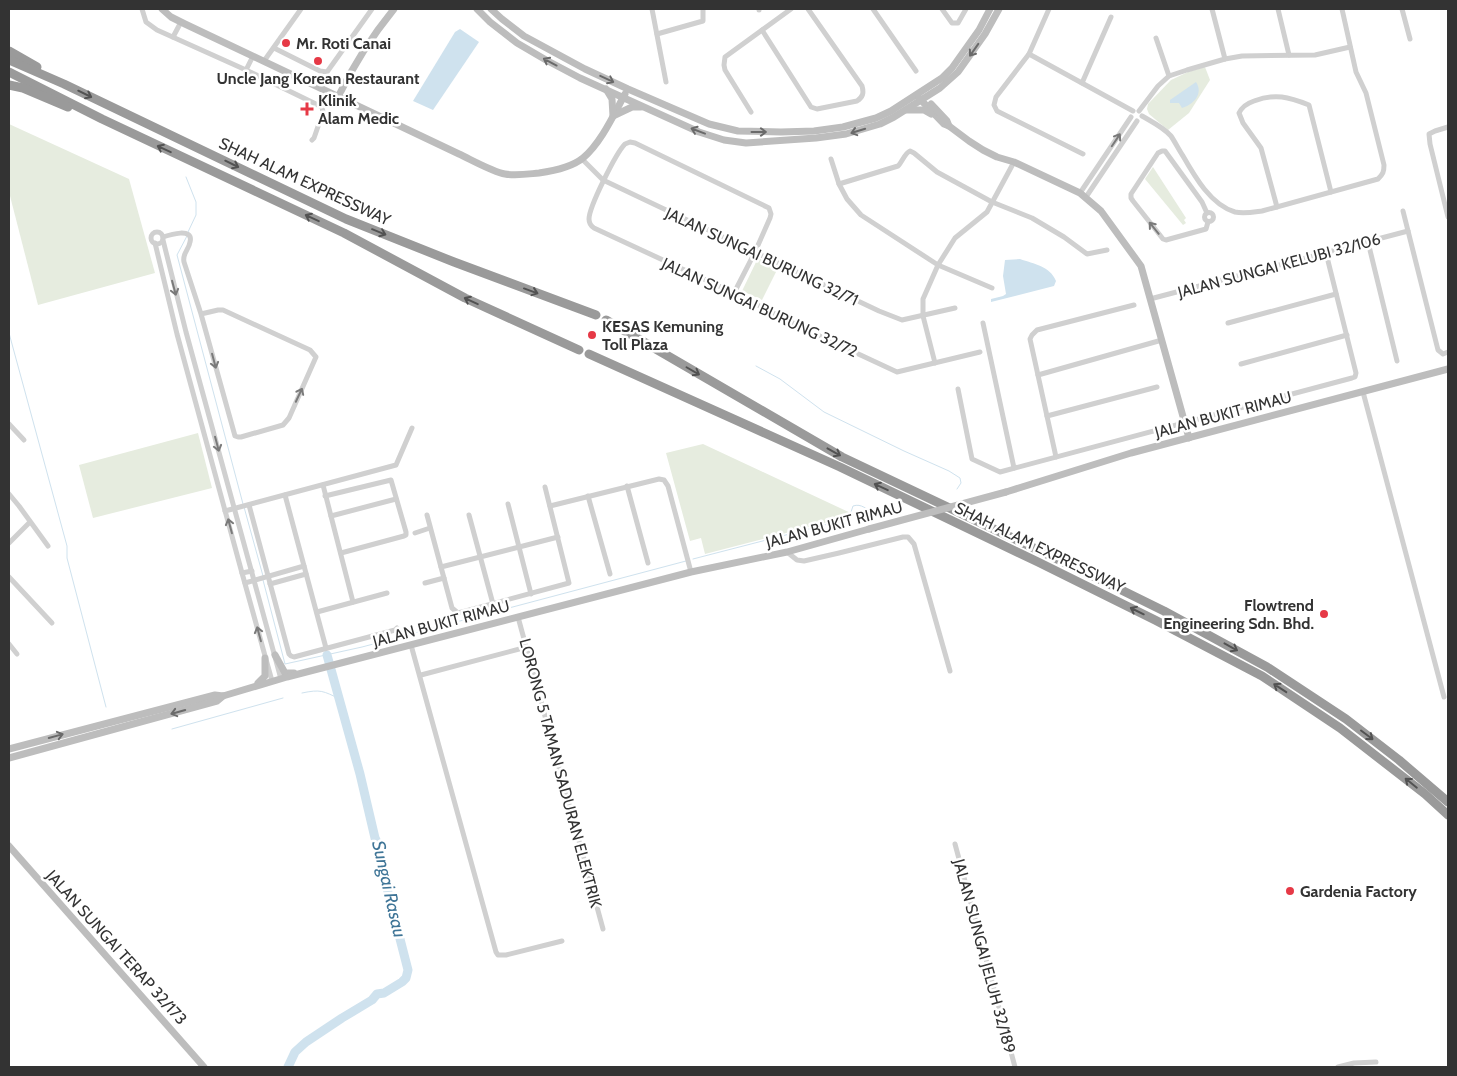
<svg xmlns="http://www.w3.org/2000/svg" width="1457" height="1076" font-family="Cabin,sans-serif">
  <rect width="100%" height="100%" fill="#fff"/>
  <g fill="#e6ecdf">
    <polygon points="1205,67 1210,80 1189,113 1168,130 1149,114 1147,109 1148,104 1171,80 1188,72"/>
    <polygon points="9,124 129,179 155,273 38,305 9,192"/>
    <polygon points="1153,167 1186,218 1184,220 1186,223 1183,225 1145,179"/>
    <polygon points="758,258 778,268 762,300 742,291"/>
    <polygon points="198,433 212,488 93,518 79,465"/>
    <polygon points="703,444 855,515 705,554 701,538 690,541 666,453"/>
  </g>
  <g fill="#cfe2ee">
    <polygon points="460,29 479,42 433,110 413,101 455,32"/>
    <path d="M1196,82C1204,94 1193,105 1182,108L1179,103H1170V100Z"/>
    <path d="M1020,259C1034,264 1050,266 1056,281L1054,286L991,302V299L1003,296L1006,294L1003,276L1005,260Z"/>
  </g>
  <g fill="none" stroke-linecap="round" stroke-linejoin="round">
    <g stroke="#cfe2ee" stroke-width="1">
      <polyline points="186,177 196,202 196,215 188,232"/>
      <polyline points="187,236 177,255 243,504"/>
      <polyline points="9,333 67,546 67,558 106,707"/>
      <polyline points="756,366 780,379 824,412 904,451 949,471 960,478 961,483 957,489"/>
      <polyline points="244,507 263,576"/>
      <path d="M693,559L836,522L849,518L853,506C862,503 866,510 874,512C878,513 884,512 888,512"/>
      <polyline points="263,580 285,664 362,647 686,561"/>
      <path d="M302,693C321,689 323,691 340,699"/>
      <polyline points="172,729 283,698"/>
    </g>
    <polyline stroke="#cfe2ee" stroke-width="9" points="288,1067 295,1052 306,1042 342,1018 372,1000 377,994 384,993 402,982 406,978 408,970 381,865 381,851 375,838 360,774 327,655"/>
    <g stroke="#d0d0d0" stroke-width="5">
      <polyline points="142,9 146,22 157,30 246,70 322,107 323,112 314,138 312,140"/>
      <polyline points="652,9 666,82"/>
      <polyline points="759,9 759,10"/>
      <polyline points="873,9 916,71"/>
      <polyline points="942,9 952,23 958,23 966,9"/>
      <polyline points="1049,9 1029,54 996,97 994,105 997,111 1083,154"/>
      <polyline points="1212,9 1225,59"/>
      <polyline points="1278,9 1289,55"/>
      <polyline points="1402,9 1410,39"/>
      <path d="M762,30L811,107L817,109L857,101C863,97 864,93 862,86L808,9"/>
      <polyline points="657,34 703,21 703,9"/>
      <polyline points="173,37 181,22"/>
      <polyline points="1156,38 1169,76"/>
      <polyline points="274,48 320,71 327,72 372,9"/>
      <polyline points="1029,54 1133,111"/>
      <polyline points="264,61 301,9"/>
      <polyline points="246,70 253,56"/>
      <polyline points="1082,83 1111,17"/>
      <polyline points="1139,111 1158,86 1169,76 1187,70 1225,59 1242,56 1315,55 1350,47"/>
      <polyline points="751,112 725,70 724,65 725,57 791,9"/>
      <path d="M1142,116C1152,122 1163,127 1171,136C1175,142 1179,150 1183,156C1195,177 1211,205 1235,212C1244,214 1254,212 1262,211L1378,179C1383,174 1384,172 1384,165L1366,93L1356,72L1342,9"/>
      <polyline points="1448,127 1435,131 1429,134 1430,144 1448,217"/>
      <polyline points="582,159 603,180 879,311 902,320 955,308"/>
      <polyline points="831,159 839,184 847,199 861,215 938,265 992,288"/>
      <path d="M839,184L898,166C902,162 905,153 910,151L914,153L937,172L992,202L1032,218L1064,237L1087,254L1107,250"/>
      <polyline points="1080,193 1131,117"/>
      <polyline points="1086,197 1137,121"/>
      <path d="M1277,207L1261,148L1243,123L1239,113C1242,107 1248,103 1254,101C1275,93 1289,97 1309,105L1331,192"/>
      <polyline points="1403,211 1438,350 1443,354 1448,352"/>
      <circle cx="1209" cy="217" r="4.5"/>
      <polyline points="1207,213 1202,202 1165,151 1162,151 1158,153 1131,194 1131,198 1133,201 1163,239 1166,240 1206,229 1208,222"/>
      <circle cx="157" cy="238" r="6"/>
      <path d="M163,237C169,235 194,227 190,242C189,250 182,253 184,262L201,314L235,436L238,437H241L283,425L289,418L316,357L310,350L223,310H218L201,314"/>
      <polyline points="163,240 186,332 281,679"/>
      <polyline points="1368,242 1397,361"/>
      <polyline points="155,243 177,334 242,573"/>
      <path d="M734,293L755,252L770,218L771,214L769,208L635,143L630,142L625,144C616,153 589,207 589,219C589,223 591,226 594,228L734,293L809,331L897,372L980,352"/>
      <polyline points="1150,299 1408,231"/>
      <polyline points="983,323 1014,468"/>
      <polyline points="1228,323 1336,294"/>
      <polyline points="935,363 923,316 923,299 938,265 955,238 987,212 1014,162"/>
      <polyline points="1241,364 1347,335"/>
      <polyline points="1038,375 1162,340"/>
      <polyline points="958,389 972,459 1000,472 1352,378 1355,377 1356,373 1326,253"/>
      <polyline points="1363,392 1444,697"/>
      <polyline points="1047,416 1157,387"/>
      <polyline points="9,424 24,440"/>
      <polyline points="1056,457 1030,339 1032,335 1037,330 1134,305"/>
      <polyline points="323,485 353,602"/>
      <polyline points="627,486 648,563"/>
      <polyline points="9,494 19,506 48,546"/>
      <polyline points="285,495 326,648"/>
      <polyline points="325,496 391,480 406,532 406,535 404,536 341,553"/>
      <polyline points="588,496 610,574"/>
      <polyline points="508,504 531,594"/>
      <polyline points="249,505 289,654 291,656 294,657 395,630 397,628"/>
      <polyline points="550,506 659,479 664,480 668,486 691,572"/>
      <polyline points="225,511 396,465 412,428"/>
      <polyline points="427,515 452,608 458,613 462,612 569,583 545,487"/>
      <polyline points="469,515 493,604"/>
      <polyline points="331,516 396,499"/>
      <polyline points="415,533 430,528"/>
      <polyline points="9,543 30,522"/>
      <polyline points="787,552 797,560 804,561 839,553 903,537 908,537 914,544 950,671"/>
      <polyline points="441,567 558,537"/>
      <polyline points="252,571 242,573 272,681"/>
      <polyline points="9,577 52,623"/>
      <polyline points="245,583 304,566"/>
      <polyline points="425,583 444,578"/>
      <polyline points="270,584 306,574"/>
      <polyline points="317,612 387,593"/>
      <polyline points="518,617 603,929"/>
      <polyline points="9,644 17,654"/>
      <polyline points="411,645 496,952 498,955 506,955 562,941"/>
      <polyline points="421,675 527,647"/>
      <polyline points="955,844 1015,1067"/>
      <polyline points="1338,1067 1354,1063 1376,1062"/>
    </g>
    <g stroke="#bdbdbd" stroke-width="7">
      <path d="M162,9L171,17L185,24L459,154C470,159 493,172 505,174C516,176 528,174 539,173C553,171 572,167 583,158C601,143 614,114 625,94"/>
      <polyline points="477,9 490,22 517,43 546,60 580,78 699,132 724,140 746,143 816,138 846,134 880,124 894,117 940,88 958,72 985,34 999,9"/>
      <polyline points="491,9 502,19 524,36 585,69 628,89 709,124 738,131 781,132 814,131 843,127 876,118 891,111 942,78 952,68 979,30 990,9"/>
      <polyline points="606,89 612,99 613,116 632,107 641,107"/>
      <path d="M338,97C353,66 372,36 394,9"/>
      <polyline points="919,98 944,124 949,126 969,141 983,150 997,157 1014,162 1080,193 1101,211 1141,266 1189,438"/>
      <polyline points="931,104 947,121 949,126"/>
      <polyline points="907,110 924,110 931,114"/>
      <polyline points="1006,492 1131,453 1448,369"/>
      <polyline points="275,655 285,673 294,673"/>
      <polyline points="258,683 265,676 265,658"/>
      <polyline points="9,749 215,695 223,696 287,677 691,572 787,552 869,529"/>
      <polyline points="9,758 217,701 223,696"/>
      <polyline points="9,846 204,1067"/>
    </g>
    <g stroke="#9a9a9a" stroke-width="9">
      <polyline points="9,51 37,67"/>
      <polyline points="9,60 64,84 346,219 454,262 596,315"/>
      <polyline points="9,72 102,119 344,233 465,298 579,350"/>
      <polyline points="9,85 23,88 68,107"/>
      <polyline points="606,320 842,457 1095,577 1164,611 1267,667 1346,719 1399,760 1448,802"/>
      <polyline points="589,354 840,467 1038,562 1155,620 1262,676 1340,728 1425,794 1448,815"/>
    </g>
    <polyline stroke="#bdbdbd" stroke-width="7" points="869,529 1006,492"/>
  </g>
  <defs><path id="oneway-shaft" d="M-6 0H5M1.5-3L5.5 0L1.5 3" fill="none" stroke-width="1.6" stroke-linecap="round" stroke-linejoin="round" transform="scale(1.25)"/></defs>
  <g stroke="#6a6a6a">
    <use href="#oneway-shaft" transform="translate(974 50) rotate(125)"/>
    <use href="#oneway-shaft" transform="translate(550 62) rotate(-152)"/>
    <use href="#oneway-shaft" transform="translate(607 79) rotate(25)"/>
    <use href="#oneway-shaft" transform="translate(698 131) rotate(-159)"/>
    <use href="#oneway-shaft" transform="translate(858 131) rotate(163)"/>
    <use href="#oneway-shaft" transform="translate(759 132)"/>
    <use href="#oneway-shaft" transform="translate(178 712) rotate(164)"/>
    <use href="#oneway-shaft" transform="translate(56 736) rotate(-15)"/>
  </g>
  <g stroke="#525252">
    <use href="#oneway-shaft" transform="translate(85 94) rotate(26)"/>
    <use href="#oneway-shaft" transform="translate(164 149) rotate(-155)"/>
    <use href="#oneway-shaft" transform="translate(232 164) rotate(26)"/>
    <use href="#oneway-shaft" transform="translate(312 218) rotate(-155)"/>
    <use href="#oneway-shaft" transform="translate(379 232) rotate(22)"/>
    <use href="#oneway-shaft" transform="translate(531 291) rotate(20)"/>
    <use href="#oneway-shaft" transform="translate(471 301) rotate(-155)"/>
    <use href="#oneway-shaft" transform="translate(693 371) rotate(30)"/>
    <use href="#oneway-shaft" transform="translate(834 452) rotate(29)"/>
    <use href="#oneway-shaft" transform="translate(881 487) rotate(-155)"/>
    <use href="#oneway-shaft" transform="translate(1137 611) rotate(-154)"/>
    <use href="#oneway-shaft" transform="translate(1231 647) rotate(29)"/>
    <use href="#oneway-shaft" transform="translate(1280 688) rotate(-147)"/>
    <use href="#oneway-shaft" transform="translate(1367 735) rotate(37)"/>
    <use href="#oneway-shaft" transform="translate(1411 783) rotate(-141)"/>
  </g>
  <g stroke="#7a7a7a">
    <use href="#oneway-shaft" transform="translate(1116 140) rotate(-56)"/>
    <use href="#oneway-shaft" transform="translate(1154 228) rotate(-129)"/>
    <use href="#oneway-shaft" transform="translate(174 288) rotate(75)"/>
    <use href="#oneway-shaft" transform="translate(214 361) rotate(75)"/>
    <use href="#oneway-shaft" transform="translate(299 395) rotate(-65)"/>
    <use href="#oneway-shaft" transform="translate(217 444) rotate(75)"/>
    <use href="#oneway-shaft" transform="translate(230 526) rotate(-105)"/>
    <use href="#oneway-shaft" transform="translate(259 634) rotate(-105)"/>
  </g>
  <g fill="#e63946" stroke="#fff" stroke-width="2">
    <circle cx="286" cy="43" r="5"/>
    <circle cx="318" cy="61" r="5"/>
    <path d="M304.5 101.5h5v5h5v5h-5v5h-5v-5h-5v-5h5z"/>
    <circle cx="592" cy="335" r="5"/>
    <circle cx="1324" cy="614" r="5"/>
    <circle cx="1290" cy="891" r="5"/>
  </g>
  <g text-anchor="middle" stroke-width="5" stroke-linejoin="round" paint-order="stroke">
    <g font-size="16" font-weight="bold" fill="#333" stroke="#fff" text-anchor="start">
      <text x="296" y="49">Mr. Roti Canai</text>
      <text x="318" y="84" text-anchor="middle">Uncle Jang Korean Restaurant</text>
      <text x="318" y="106">Klinik<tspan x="318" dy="18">Alam Medic</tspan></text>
      <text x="602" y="332">KESAS Kemuning<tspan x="602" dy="18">Toll Plaza</tspan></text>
      <text x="1314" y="611" text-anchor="end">Flowtrend<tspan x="1314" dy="18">Engineering Sdn. Bhd.</tspan></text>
      <text x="1300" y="897">Gardenia Factory</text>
    </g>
    <g font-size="16" fill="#333" stroke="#fff">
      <text transform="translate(305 181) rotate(25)" y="6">SHAH ALAM EXPRESSWAY</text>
      <text transform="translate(762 256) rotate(25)" y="6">JALAN SUNGAI BURUNG 32/71</text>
      <text transform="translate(1279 265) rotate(-15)" y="6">JALAN SUNGAI KELUBI 32/106</text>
      <text transform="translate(760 307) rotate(25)" y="6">JALAN SUNGAI BURUNG 32/72</text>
      <text transform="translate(1223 414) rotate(-15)" y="6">JALAN BUKIT RIMAU</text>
      <text transform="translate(834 524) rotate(-15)" y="6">JALAN BUKIT RIMAU</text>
      <text transform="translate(1040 547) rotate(26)" y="6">SHAH ALAM EXPRESSWAY</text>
      <text transform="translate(441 623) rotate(-15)" y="6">JALAN BUKIT RIMAU</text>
      <text transform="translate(561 773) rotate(75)" y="6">LORONG 5 TAMAN SADURAN ELEKTRIK</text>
      <text transform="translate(117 947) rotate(48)" y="6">JALAN SUNGAI TERAP 32/173</text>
      <text transform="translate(985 956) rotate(75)" y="6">JALAN SUNGAI JELUH 32/189</text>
    </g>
    <g font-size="18" font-style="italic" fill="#3f7597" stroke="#fff">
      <text transform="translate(389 889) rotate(77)" y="6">Sungai Rasau</text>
    </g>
  </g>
  <rect width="1457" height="1076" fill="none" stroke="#333333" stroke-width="20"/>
</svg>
